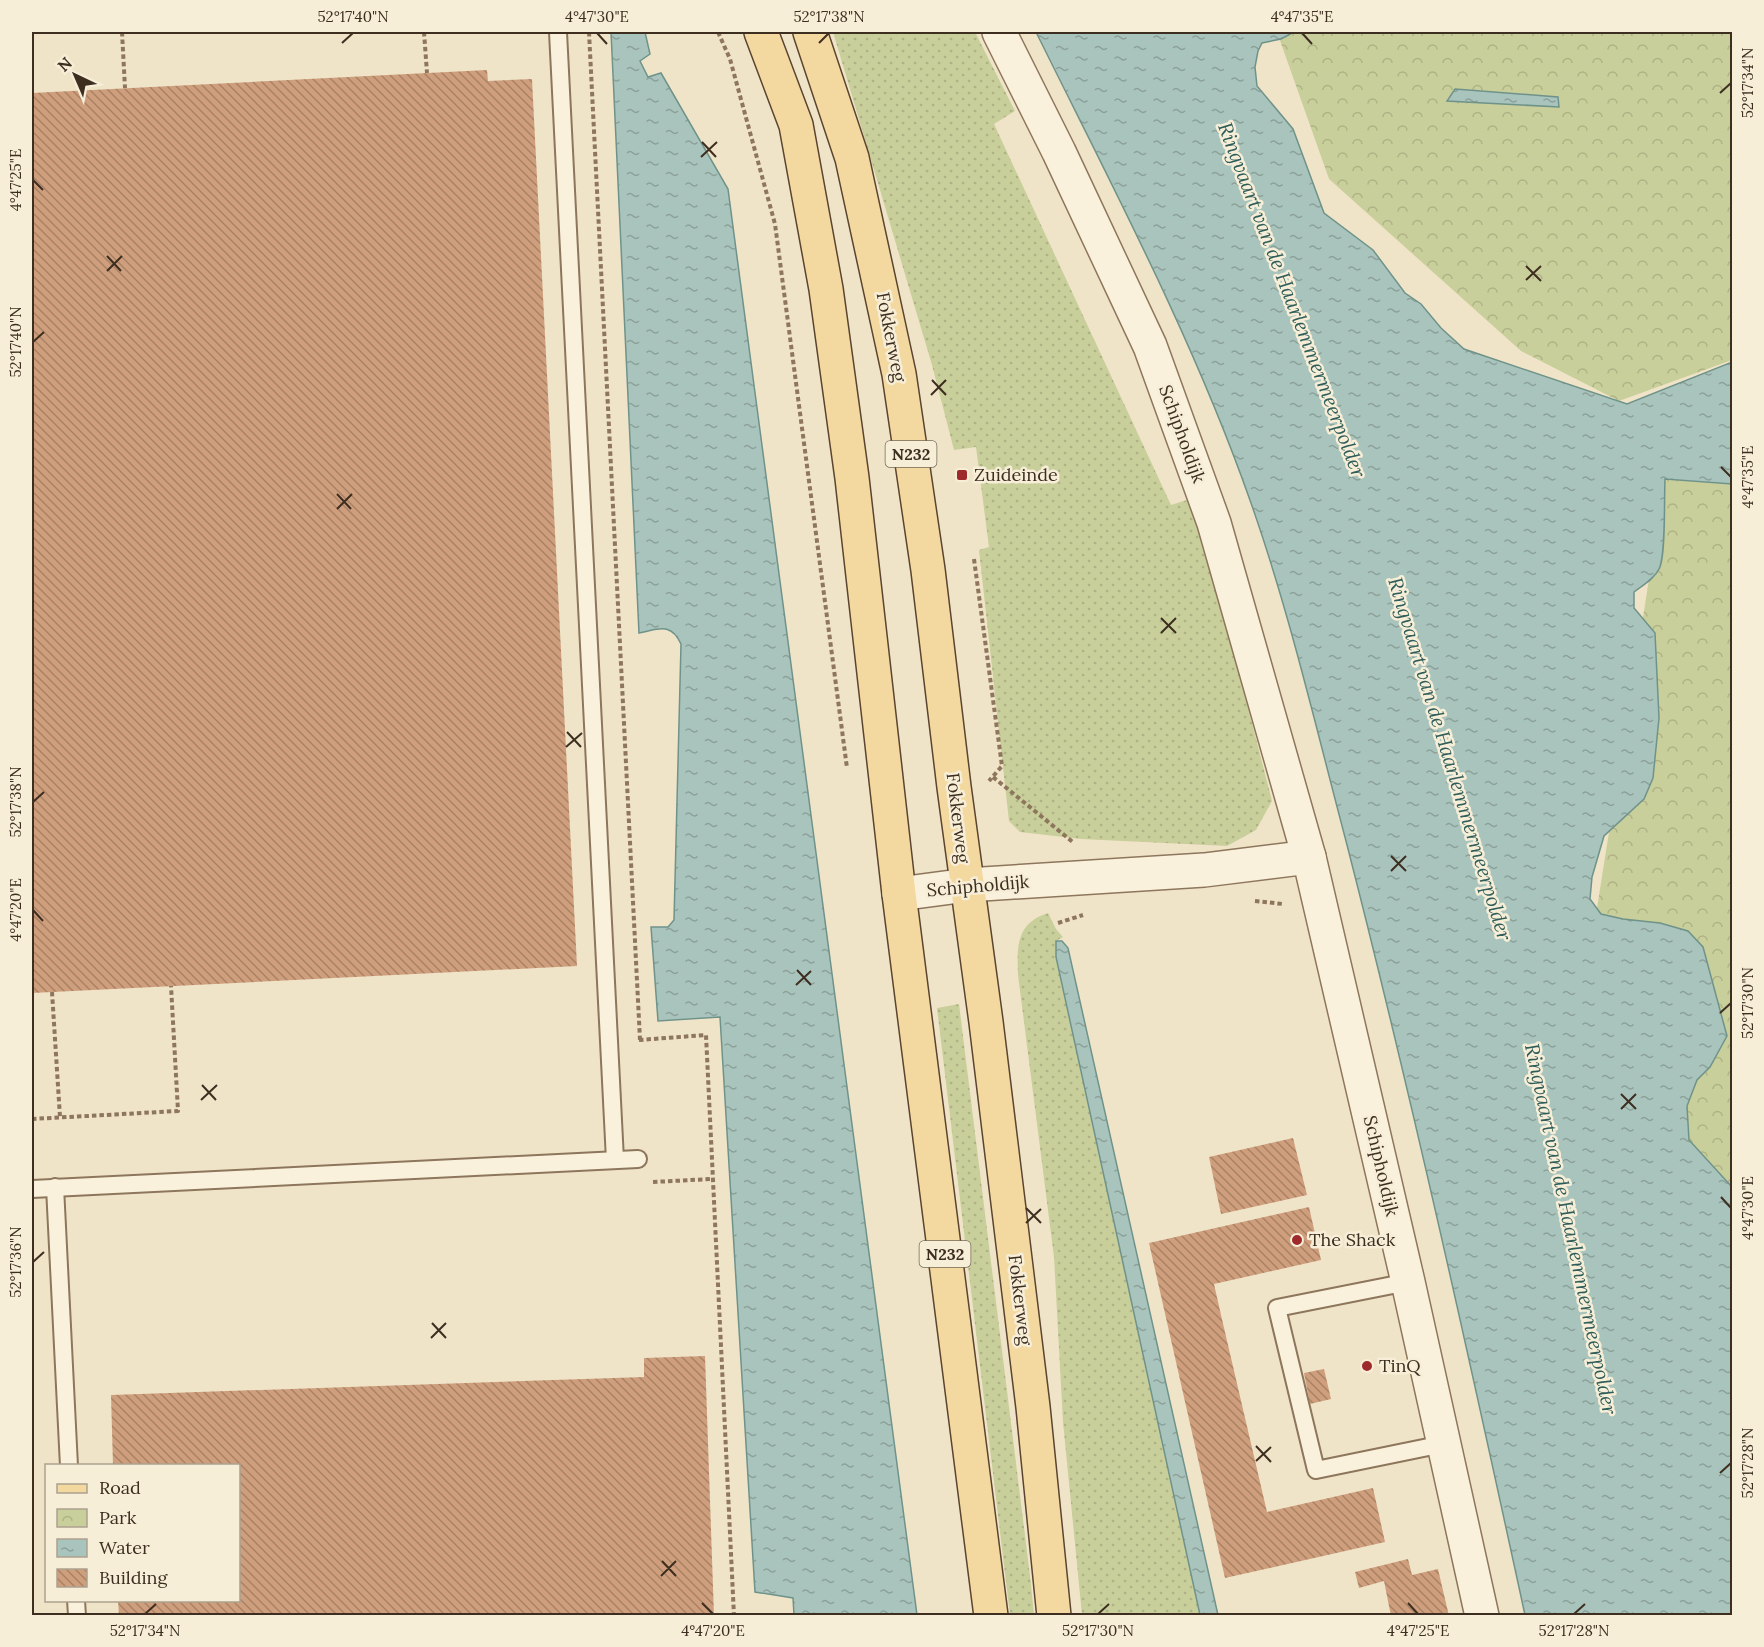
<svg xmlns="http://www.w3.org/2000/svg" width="1764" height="1647" font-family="Lora,serif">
  <defs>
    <pattern id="grass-dots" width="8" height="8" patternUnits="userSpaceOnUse" patternTransform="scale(1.5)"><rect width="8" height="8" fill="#c9cf9b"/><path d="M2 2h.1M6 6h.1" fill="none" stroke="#aeb285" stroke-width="1.8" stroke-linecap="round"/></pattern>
    <pattern id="park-crowns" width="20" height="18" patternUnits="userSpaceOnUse" patternTransform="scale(1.5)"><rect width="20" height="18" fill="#c9cf9b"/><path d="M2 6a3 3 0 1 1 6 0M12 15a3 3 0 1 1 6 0" fill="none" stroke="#aeb285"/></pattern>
    <pattern id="water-ripples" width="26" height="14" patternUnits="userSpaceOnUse" patternTransform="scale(1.5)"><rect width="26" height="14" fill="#a9c4bc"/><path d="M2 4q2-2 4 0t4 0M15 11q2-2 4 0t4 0" fill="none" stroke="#8ba098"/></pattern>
    <pattern id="building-back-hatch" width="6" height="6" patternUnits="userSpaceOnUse" patternTransform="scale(1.5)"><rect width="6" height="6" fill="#cf9f7d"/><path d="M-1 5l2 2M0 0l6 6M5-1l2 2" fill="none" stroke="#a98266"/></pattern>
  </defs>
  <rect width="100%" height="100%" fill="#f0e4c8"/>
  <g fill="url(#grass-dots)">
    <polygon points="833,32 975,32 1015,111 994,124 1171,505 1190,499 1243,688 1272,801 1256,830 1227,846 1081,839 1020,832 1009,821 979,550 989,547 976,447 954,450 932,365"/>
    <path d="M1048,913L1056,929L1063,937L1056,941V957L1200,1615H1082L1063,1422L1054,1257L1018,975C1017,947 1016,923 1048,913Z"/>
    <polygon points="959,1004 1031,1584 1034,1615 1010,1615 937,1008"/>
  </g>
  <g fill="url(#park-crowns)">
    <polygon points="1277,32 1732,32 1732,360 1619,401 1521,351 1329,179"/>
    <polygon points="1732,441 1732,1460 1597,908 1665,478"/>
  </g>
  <g fill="url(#water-ripples)" stroke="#6f938a" stroke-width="1.5">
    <path d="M611,32H645L650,54L640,61L648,77L661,73L728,189L917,1615H794L793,1598L755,1592L720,1017L658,1021L651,927H668L674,920L681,644C671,622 659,629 639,633Z"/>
    <path d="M1036,32H1294L1281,39L1262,43L1258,51L1255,67L1257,86L1293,129L1324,213L1373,250L1405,293L1421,304L1441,328L1464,349L1627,404L1732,362V484L1665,479C1664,496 1666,557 1659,569C1654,579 1643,585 1634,592V608L1655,633L1659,718L1653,778L1644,799L1604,836L1592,877L1590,899L1601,914L1623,919L1660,923L1688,931L1703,947L1727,1036L1710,1067L1697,1080L1687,1106L1689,1140L1732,1187V1615H1525C1469,1357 1412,1098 1346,841C1316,728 1290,614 1251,503C1194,340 1112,186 1036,32Z"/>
    <polygon points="1455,89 1558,97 1559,107 1447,101"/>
    <polygon points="1056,941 1062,941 1068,948 1218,1615 1200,1615 1056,957"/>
  </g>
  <g fill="url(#building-back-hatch)">
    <polygon points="487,70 488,81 532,79 577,966 32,993 32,93"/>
    <polygon points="1293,1138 1307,1195 1221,1214 1209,1157"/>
    <polygon points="1309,1207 1321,1260 1214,1284 1221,1315 1267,1512 1373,1488 1385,1542 1225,1578 1149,1243"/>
    <polygon points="705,1356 714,1616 119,1616 118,1600 238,1600 238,1466 113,1466 111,1395 644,1377 644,1358"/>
    <polygon points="1324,1369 1331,1399 1310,1404 1304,1373"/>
    <polygon points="1408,1559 1412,1575 1438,1569 1449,1616 1391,1616 1384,1581 1359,1588 1355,1572"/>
  </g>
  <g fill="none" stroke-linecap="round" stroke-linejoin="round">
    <g stroke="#8d765c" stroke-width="20">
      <g id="service">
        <polyline points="558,32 615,1160"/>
        <polyline points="55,1187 69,1466"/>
        <polyline points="32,1189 638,1159"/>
        <polyline points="1408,1282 1277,1308 1316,1470 1443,1444"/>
        <polyline points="76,1600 77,1616"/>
      </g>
    </g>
    <g stroke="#8d765c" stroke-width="36">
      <g id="minor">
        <polyline points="999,32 1059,152 1150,346 1214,523 1309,857 1408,1282 1482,1616"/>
        <polyline points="899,894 967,885 1204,870 1309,857"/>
      </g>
    </g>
    <g stroke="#5b4430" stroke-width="36">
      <g id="primary">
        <polyline points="761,32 796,125 826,289 852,478 899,894 991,1616"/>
        <polyline points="810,32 852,158 899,374 928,570 954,787 986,1022 1033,1407 1054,1616"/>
      </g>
    </g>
    <g stroke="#8d765c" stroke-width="4" stroke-dasharray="4.5 3" stroke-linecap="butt">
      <polyline points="122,32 125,88"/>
      <polyline points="424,32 427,73"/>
      <polyline points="589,32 640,1040"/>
      <polyline points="718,32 730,59 775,224 847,768"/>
      <polyline points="974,559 1002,766 989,781"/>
      <polyline points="993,777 1074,843"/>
      <polyline points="1255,901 1283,904"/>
      <polyline points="1058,923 1083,915"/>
      <polyline points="52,992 60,1117"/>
      <polyline points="639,1040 706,1035 734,1616"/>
      <polyline points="32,1119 178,1111 171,986"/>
      <polyline points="653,1182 712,1179"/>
    </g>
    <use href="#service" stroke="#faf1dc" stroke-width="16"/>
    <use href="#minor" stroke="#faf1dc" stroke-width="33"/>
    <use href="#primary" stroke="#f3d9a0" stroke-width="33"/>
  </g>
  <path fill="none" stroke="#3d2e20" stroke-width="2" d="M597,33L607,44M1302,33L1312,44M342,43L353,33M819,43L829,33M1720,93L1731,83M702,142L716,157M701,157L717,142M33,180L43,190M107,256L121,271M1526,266L1541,281M107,271L122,256M1526,280L1541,266M33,342L44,332M932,380L946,395M931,395L946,380M1721,467L1731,477M337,494L351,509M337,509L352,494M1161,618L1176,633M1161,633L1176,618M567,732L581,747M566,747L582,733M33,802L44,792M1391,856L1406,871M1391,871L1406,856M33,910L43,921M797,970L811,985M796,985L811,971M1720,1013L1731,1003M202,1085L216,1100M1621,1094L1636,1109M201,1100L217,1085M1621,1109L1636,1094M1721,1197L1731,1208M1026,1208L1041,1223M1026,1223L1041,1209M33,1262L44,1252M432,1323L446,1338M431,1338L446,1323M1256,1446L1271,1462M1256,1461L1271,1447M1720,1473L1731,1463M662,1561L676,1576M661,1576L676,1561M702,1603L713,1614M1408,1603L1418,1614M145,1614L156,1604M1098,1614L1109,1604M1574,1614L1585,1604"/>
  <g fill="#9e2a2b" stroke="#f7eed8" stroke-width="2">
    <rect x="956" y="469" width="12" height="12" rx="3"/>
    <circle cx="1297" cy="1240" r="6"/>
    <circle cx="1367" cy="1366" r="6"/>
  </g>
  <g text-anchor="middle" stroke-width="5" stroke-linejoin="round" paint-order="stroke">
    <g fill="#f7eed8" stroke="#756857" stroke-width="1.5">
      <rect x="885.5" y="441" width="51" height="26" rx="4.5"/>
      <rect x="919.5" y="1241" width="51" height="26" rx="4.5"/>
    </g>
    <g font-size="16" font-weight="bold" fill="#3d2e20">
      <text x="911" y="460">N232</text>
      <text x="945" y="1260">N232</text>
    </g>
    <g font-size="18" fill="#3d2e20" stroke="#f7eed8">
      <text transform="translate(891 337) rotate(79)" y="6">Fokkerweg</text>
      <text transform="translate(1182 434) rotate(70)" y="6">Schipholdijk</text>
      <text transform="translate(958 818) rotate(83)" y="6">Fokkerweg</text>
      <text transform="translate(978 886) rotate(-5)" y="6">Schipholdijk</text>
      <text transform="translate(1381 1166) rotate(77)" y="6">Schipholdijk</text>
      <text transform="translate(1020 1300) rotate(83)" y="6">Fokkerweg</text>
    </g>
    <g font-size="18" fill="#3d2e20" stroke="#f7eed8" text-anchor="start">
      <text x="974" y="481">Zuideinde</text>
      <text x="1309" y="1246">The Shack</text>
      <text x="1379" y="1372">TinQ</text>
    </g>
    <g font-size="20" font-style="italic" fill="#2f5d5a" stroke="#f7eed8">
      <text transform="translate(1292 300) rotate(69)" y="7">Ringvaart van de Haarlemmermeerpolder</text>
      <text transform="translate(1450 759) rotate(73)" y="7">Ringvaart van de Haarlemmermeerpolder</text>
      <text transform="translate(1571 1229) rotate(78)" y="7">Ringvaart van de Haarlemmermeerpolder</text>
    </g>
  </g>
  <rect width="1764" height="1647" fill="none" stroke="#f7eed8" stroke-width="66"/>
  <rect x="45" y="1464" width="195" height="138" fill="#f7eed8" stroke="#ada18e" stroke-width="1.5"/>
  <rect x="57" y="1484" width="30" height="9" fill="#f3d9a0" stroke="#ada18e" stroke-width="1.5"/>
  <text x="99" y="1494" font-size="18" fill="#3d2e20">Road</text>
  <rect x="57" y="1509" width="30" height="18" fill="url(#park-crowns)" stroke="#ada18e" stroke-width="1.5"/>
  <text x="99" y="1524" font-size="18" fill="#3d2e20">Park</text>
  <rect x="57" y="1539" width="30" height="18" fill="url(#water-ripples)" stroke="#ada18e" stroke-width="1.5"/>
  <text x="99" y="1554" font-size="18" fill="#3d2e20">Water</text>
  <rect x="57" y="1569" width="30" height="18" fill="url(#building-back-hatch)" stroke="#ada18e" stroke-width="1.5"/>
  <text x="99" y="1584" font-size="18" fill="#3d2e20">Building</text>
  <g transform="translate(75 75) rotate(316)" stroke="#f7eed8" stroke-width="4.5" paint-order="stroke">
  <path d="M0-4.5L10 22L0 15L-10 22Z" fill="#3d2e20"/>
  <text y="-9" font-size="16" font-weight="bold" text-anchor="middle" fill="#3d2e20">N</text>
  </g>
  <rect x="33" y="33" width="1698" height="1581" fill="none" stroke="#3d2e20" stroke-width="2"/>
  <g font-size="15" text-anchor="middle" fill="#3d2e20">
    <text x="353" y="22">52°17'40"N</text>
    <text x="597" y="22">4°47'30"E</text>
    <text x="829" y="22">52°17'38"N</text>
    <text x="1302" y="22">4°47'35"E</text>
    <text transform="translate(1748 83) rotate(-90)" y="5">52°17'34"N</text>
    <text transform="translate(16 180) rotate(-90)" y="5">4°47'25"E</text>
    <text transform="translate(16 342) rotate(-90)" y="5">52°17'40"N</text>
    <text transform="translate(1748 477) rotate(-90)" y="5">4°47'35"E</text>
    <text transform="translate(16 802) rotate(-90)" y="5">52°17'38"N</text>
    <text transform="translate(16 910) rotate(-90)" y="5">4°47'20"E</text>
    <text transform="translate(1748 1003) rotate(-90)" y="5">52°17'30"N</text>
    <text transform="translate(1748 1208) rotate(-90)" y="5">4°47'30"E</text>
    <text transform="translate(16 1262) rotate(-90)" y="5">52°17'36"N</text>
    <text transform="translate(1748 1463) rotate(-90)" y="5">52°17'28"N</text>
    <text x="145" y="1636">52°17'34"N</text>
    <text x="713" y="1636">4°47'20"E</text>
    <text x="1098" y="1636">52°17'30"N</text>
    <text x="1418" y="1636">4°47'25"E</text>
    <text x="1574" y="1636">52°17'28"N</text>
  </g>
</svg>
